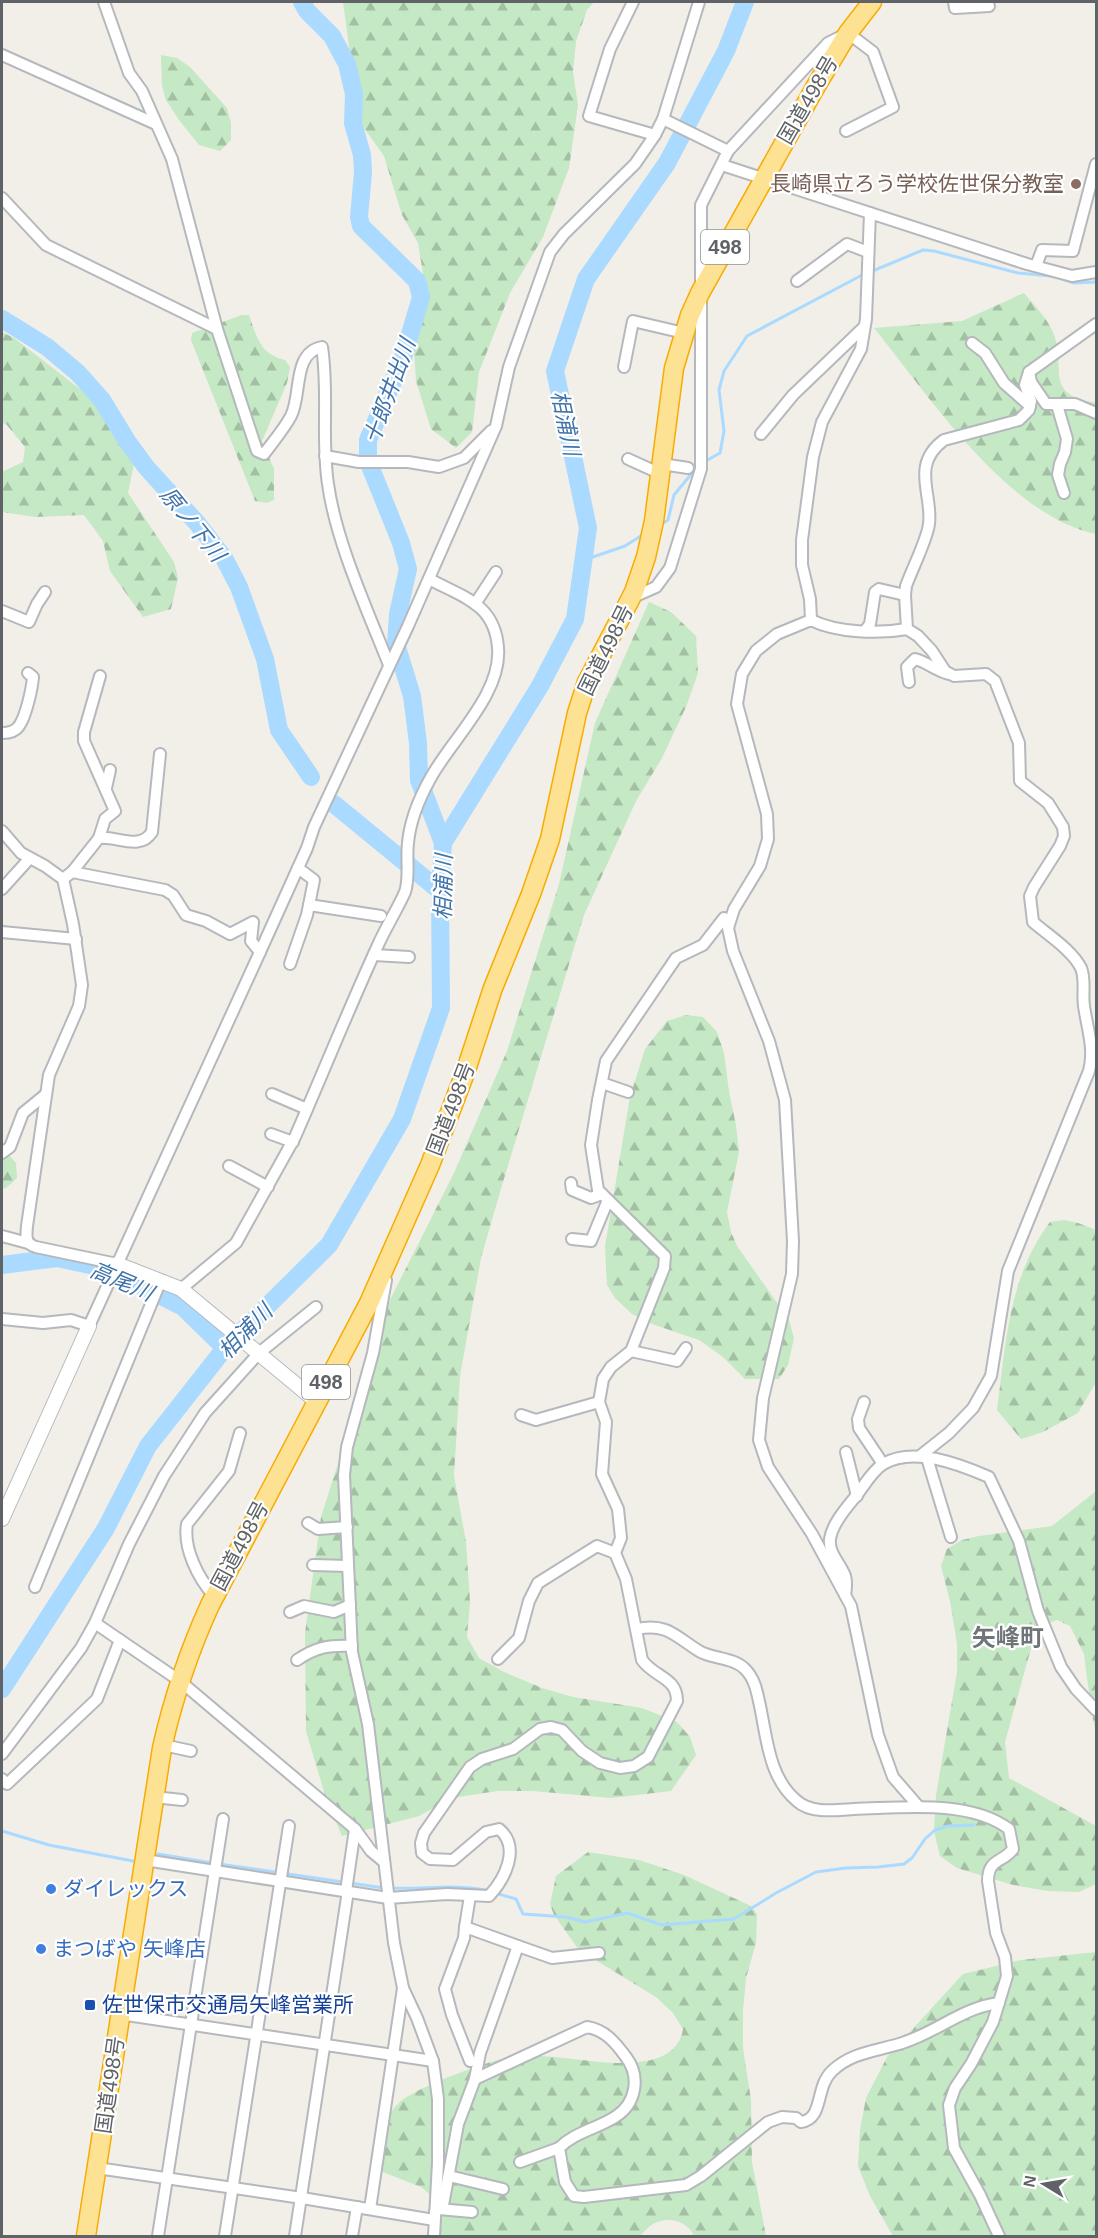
<svg xmlns="http://www.w3.org/2000/svg" width="1098" height="2238" font-family="Arial,'Noto Sans JP',sans-serif">
  <defs>
    <pattern id="forest-firs" width="22" height="20" patternUnits="userSpaceOnUse" patternTransform="scale(1.5)"><rect width="22" height="20" fill="#c5e8c5"/><path d="M5 1l3.5 6h-7zM16 11l3.5 6h-7z" fill="#a3c0a4"/></pattern>
  </defs>
  <rect width="100%" height="100%" fill="#f1efe8"/>
  <g fill="url(#forest-firs)">
    <polygon points="343,2 594,2 587,10 576,41 573,72 578,105 569,168 543,237 510,293 479,372 472,432 456,448 431,429 416,381 414,350 423,273 418,243 402,215 384,156 359,121"/>
    <polygon points="161,55 177,58 190,67 227,108 231,123 231,140 220,151 199,145 179,120 166,100 162,86"/>
    <path d="M1024,293C1033,304 1046,317 1052,330C1069,366 1040,394 1096,403V534C1008,516 929,396 874,328L962,321Z"/>
    <path d="M242,315H249C257,338 260,354 285,360L290,367L287,383L262,441L274,469V500L267,503L255,501L191,340L192,333Z"/>
    <polygon points="2,332 14,338 107,410 134,464 128,493 174,562 178,578 171,609 143,617 110,571 103,541 84,515 35,517 2,512 2,472 23,462 25,447 6,424 2,423"/>
    <polygon points="649,602 671,612 696,636 698,673 686,707 662,758 636,801 584,915 500,1192 481,1258 460,1376 454,1476 466,1542 470,1602 467,1637 479,1658 504,1672 542,1688 573,1697 642,1708 677,1722 690,1737 696,1755 671,1791 611,1798 533,1791 497,1791 452,1798 419,1816 342,1836 325,1795 306,1731 305,1633 321,1517 390,1300 454,1173 507,1051 559,884 595,723"/>
    <polygon points="686,1015 703,1017 717,1032 724,1053 729,1092 736,1125 739,1152 727,1212 731,1232 737,1246 789,1320 794,1338 788,1365 779,1379 745,1379 723,1357 699,1340 652,1324 632,1314 615,1298 607,1285 605,1247 630,1097 645,1049 667,1021"/>
    <polygon points="2,1147 16,1163 17,1178 6,1188 2,1189"/>
    <path d="M1064,1220L1078,1223L1094,1229L1096,1235V1382L1078,1413L1043,1432L1021,1439L997,1410C1006,1343 1008,1278 1050,1222Z"/>
    <polygon points="1096,1491 1096,1732 1092,1716 1084,1654 1070,1626 1057,1620 1037,1627 1005,1742 1009,1778 1096,1826 1096,1884 1079,1892 1048,1891 1013,1885 957,1868 940,1856 934,1831 936,1795 957,1672 957,1644 950,1601 941,1566 947,1549 962,1540 979,1536 1052,1526"/>
    <path d="M588,1852L639,1860L684,1875L751,1906L757,1914L756,1943L746,1978L743,2010V2048L751,2100L752,2162L766,2236H694C687,2220 665,2215 650,2226C646,2229 643,2233 640,2236H431L440,2203L421,2187L380,2171C381,2158 380,2133 386,2122C388,2116 394,2107 399,2103C412,2089 492,2059 512,2057C525,2055 540,2056 553,2057C587,2059 675,2080 683,2029L673,2013L656,1997L579,1950L554,1915L550,1904L556,1876Z"/>
    <polygon points="1096,1952 1096,2236 893,2236 870,2196 858,2166 860,2130 866,2098 887,2057 963,1974 1021,1960"/>
  </g>
  <g fill="none" stroke-linecap="round" stroke-linejoin="round">
    <g stroke="#aadaff" stroke-width="3">
      <polyline points="870,272 923,250 934,251 1018,273 1051,276"/>
      <polyline points="1060,278 1074,283 1096,282"/>
      <polyline points="704,462 720,453 724,431 719,390 724,371 747,336 864,274"/>
      <polyline points="660,525 668,520 674,495 697,467"/>
      <polyline points="584,560 625,546 644,534"/>
      <polyline points="2,1831 49,1845 133,1861"/>
      <polyline points="158,1854 212,1863"/>
      <polyline points="219,1864 384,1888"/>
      <path d="M391,1888C423,1890 457,1883 489,1891"/>
      <polyline points="495,1893 516,1899 523,1914 566,1917 585,1922 627,1913 662,1925 734,1919 776,1893 816,1872 846,1868 878,1867 904,1864 912,1858 925,1839 935,1830 948,1826 974,1825"/>
    </g>
    <g stroke="#aadaff" stroke-width="18">
      <polyline points="302,2 307,11 332,36 347,64 354,94 353,123 362,155 363,172 359,217 361,226 417,281 421,297 403,358 368,440 368,461 401,543 408,569 398,614 396,644 412,696 418,743 419,780 443,843"/>
      <polyline points="2,319 47,347 78,373 102,400 127,441 146,467 197,523 224,558 239,587 265,659 279,730 311,777"/>
      <polyline points="334,804 440,891"/>
      <polyline points="2,1265 57,1258 90,1265 137,1284 183,1307 225,1348"/>
      <polyline points="2,1689 106,1528 148,1446 225,1348 329,1245 402,1119 441,1008 440,891 443,843 540,686 575,619 588,528 555,371 586,279 667,163 726,51 745,2"/>
    </g>
    <g stroke="#b5b8bc" stroke-width="14">
      <g id="street">
        <path d="M104,2L129,73L142,91L172,159L217,329L257,451L264,454C273,442 284,429 291,416C302,395 292,353 322,347C329,392 321,438 328,484C336,542 367,609 389,665"/>
        <polyline points="633,2 610,49 589,116 655,135"/>
        <polyline points="954,2 955,8 989,6"/>
        <polyline points="2,55 156,124"/>
        <polyline points="663,119 728,151 828,43 848,33 873,52 893,107 846,131"/>
        <polyline points="723,164 722,165 1027,264 1072,276 1096,272"/>
        <polyline points="2,198 46,245 217,329"/>
        <polyline points="1036,266 1042,250 1073,251 1096,164"/>
        <polyline points="797,281 847,244 868,252"/>
        <polyline points="972,343 985,353 1004,383 1030,406"/>
        <polyline points="624,367 633,321 684,333"/>
        <polyline points="1029,372 1031,382 1046,404 1075,404 1096,413"/>
        <polyline points="1057,405 1067,439 1065,452 1060,464 1058,475 1064,493"/>
        <polyline points="761,434 793,395 864,327"/>
        <polyline points="325,456 359,462 408,462 439,467 464,458 491,431"/>
        <polyline points="628,459 661,474"/>
        <polyline points="662,464 688,468"/>
        <path d="M905,595L906,586C912,569 927,540 929,524C933,494 910,465 944,440L1019,420L1029,410L1031,401L1025,385L1029,372L1096,324"/>
        <polyline points="631,598 656,587 670,568 701,469 701,205 728,151"/>
        <polyline points="475,604 496,572"/>
        <polyline points="2,611 29,622 37,604 45,592"/>
        <polyline points="811,620 810,599 802,565 802,540 813,457 822,422 861,349 866,319 870,213"/>
        <polyline points="865,631 870,624 875,592 879,589 905,595 907,629"/>
        <path d="M909,682L907,667L915,659C927,662 936,671 949,674"/>
        <path d="M2,733C8,733 15,732 19,726C26,716 32,689 33,677L28,673"/>
        <polyline points="106,788 110,770"/>
        <path d="M2,831L21,853L45,866L63,879L73,924L82,985L79,1006L49,1075L27,1226C26,1236 25,1244 36,1247L117,1264"/>
        <polyline points="99,838 105,819 115,811 84,741 84,732 100,676"/>
        <path d="M72,872L99,838C118,836 140,851 152,832L160,754"/>
        <polyline points="63,879 72,872 165,890 173,895 186,915 206,921 230,934 253,922 251,941 260,952"/>
        <polyline points="2,889 30,858"/>
        <polyline points="309,905 381,916"/>
        <polyline points="2,932 76,939"/>
        <polyline points="374,955 409,957"/>
        <polyline points="290,964 307,915 314,880 298,868"/>
        <polyline points="602,1083 628,1092"/>
        <polyline points="272,1094 307,1109"/>
        <polyline points="271,1134 293,1142"/>
        <polyline points="2,1153 10,1147 23,1113 45,1095"/>
        <polyline points="229,1166 268,1187"/>
        <polyline points="571,1183 572,1190 591,1198 602,1194"/>
        <polyline points="2,1236 28,1243"/>
        <polyline points="572,1239 591,1241 608,1200"/>
        <polyline points="386,1280 373,1353 347,1447 344,1475 352,1652 368,1724 394,1943 403,1988 417,2018 433,2061 438,2099 438,2163 434,2236"/>
        <path d="M181,1289L236,1243L295,1137C323,1073 349,1008 378,945C386,927 397,910 405,892C410,878 406,858 408,843C410,821 420,797 430,779C451,740 502,694 498,648C495,604 463,597 429,579"/>
        <polyline points="2,1319 43,1323 71,1320 89,1326 260,952 307,848 314,827 408,626 496,426 509,367 550,252 564,234 635,164 655,135 663,119 699,2"/>
        <polyline points="631,1351 677,1361 686,1348"/>
        <polyline points="864,1402 858,1419 859,1428 883,1464"/>
        <polyline points="521,1415 536,1420 599,1402"/>
        <polyline points="846,1452 857,1496"/>
        <polyline points="927,1458 951,1537"/>
        <polyline points="308,1523 318,1529 347,1527"/>
        <polyline points="615,1553 621,1538 618,1509 602,1474 606,1422 599,1402 603,1379 611,1367 631,1351 664,1268 665,1256 598,1190 591,1145 598,1100 606,1061 676,958 703,945 724,918"/>
        <polyline points="313,1565 348,1566"/>
        <polyline points="35,1587 161,1280"/>
        <path d="M845,1595C846,1589 847,1582 845,1576C841,1564 828,1553 830,1539C832,1524 847,1507 856,1496C864,1486 872,1471 883,1464C913,1446 959,1464 989,1477L1019,1541L1038,1611L1061,1667L1076,1689L1096,1710"/>
        <path d="M214,1596C198,1578 183,1548 187,1524L229,1471L240,1433"/>
        <polyline points="290,1612 304,1606 334,1612 350,1605"/>
        <polyline points="95,1623 180,1681 355,1829 371,1851 383,1861"/>
        <path d="M637,1629C667,1623 675,1636 699,1651C712,1659 733,1657 745,1669C755,1679 757,1692 760,1706C767,1739 769,1778 797,1801C811,1814 837,1810 854,1809C902,1808 969,1799 1009,1829L1013,1849C1003,1863 988,1858 988,1881L996,1933L1005,1957L1007,1976L993,2022L971,2064L955,2088L949,2105L954,2148L980,2195L999,2236"/>
        <path d="M297,1660C316,1647 329,1645 352,1646"/>
        <polyline points="163,1745 191,1751"/>
        <polyline points="2,1754 81,1648 95,1623 129,1544 164,1476 205,1413 259,1353 316,1307"/>
        <polyline points="2,1779 7,1784 97,1699 120,1640"/>
        <polyline points="154,1797 182,1800"/>
        <path d="M919,1807L893,1777L878,1735L851,1606L812,1534L768,1467L759,1440L763,1398L792,1274L793,1241L785,1100L769,1041L733,951L728,928L734,909L760,866L768,839L767,814L737,704L742,674L756,651L777,634L811,620C837,633 879,634 907,629L918,636L932,651L945,671L954,676L986,674L995,681L1019,743L1020,781L1048,803L1063,827L1064,836L1060,846L1034,887L1030,896L1033,922C1048,935 1072,950 1081,968C1086,980 1082,994 1084,1006C1087,1028 1095,1049 1089,1071L1008,1271L991,1376L973,1408L949,1433L920,1456"/>
        <path d="M145,1860L388,1898L447,1894L489,1896C505,1879 521,1847 499,1829L486,1832L453,1860L430,1859L422,1853L421,1843L424,1833L470,1767L482,1759L513,1749L540,1729L551,1727L562,1730L582,1751L600,1763L620,1768L634,1766L648,1757L677,1701C677,1677 655,1678 642,1660L626,1579L615,1553L597,1546L538,1583L529,1601L519,1638L498,1659"/>
        <polyline points="346,1891 355,1829"/>
        <polyline points="470,1896 465,1927 518,1946"/>
        <polyline points="465,1927 464,1938 445,1989 452,2015 470,2061"/>
        <polyline points="120,2014 433,2061"/>
        <polyline points="475,2079 480,2053 518,1946 552,1958 599,1953"/>
        <polyline points="520,2162 559,2148"/>
        <polyline points="97,2168 302,2198 434,2220"/>
        <polyline points="449,2176 503,2189"/>
        <polyline points="370,2209 403,1988"/>
        <polyline points="439,2209 472,2212"/>
        <path d="M435,2212L443,2205L458,2124L475,2079L587,2027C605,2030 615,2042 626,2057C641,2077 636,2104 615,2117C596,2129 575,2132 559,2148L565,2182L574,2196L584,2197L686,2185L701,2176L768,2122L782,2117L796,2118L801,2122C824,2119 815,2087 832,2071C853,2051 880,2051 905,2042C938,2031 964,2007 999,2003"/>
        <polyline points="158,2236 223,1819"/>
        <polyline points="225,2236 289,1826"/>
        <polyline points="295,2236 348,1891"/>
        <polyline points="352,2236 357,2207"/>
      </g>
    </g>
    <g stroke="#b6babf" stroke-width="16">
      <g id="secondary">
        <polyline points="117,1264 181,1289 316,1401"/>
        <polyline points="2,1519 89,1326"/>
      </g>
    </g>
    <g stroke="#f9ab00" stroke-width="21">
      <path id="highway" d="M86,2236L162,1748C173,1699 189,1651 210,1605L369,1303L430,1165L465,1073L493,988L531,894L550,839L577,713L587,682L634,592L646,557L654,521L674,368L690,315L700,293L816,86L848,33L872,2"/>
    </g>
    <use href="#street" stroke="#fff" stroke-width="10"/>
    <use href="#secondary" stroke="#fff" stroke-width="14"/>
    <use href="#highway" stroke="#fde293" stroke-width="18"/>
  </g>
  <circle fill="#8d6e63" stroke="#fff" stroke-width="2" cx="1076" cy="184" r="6"/>
  <g fill="#3f7fe0" stroke="#fff" stroke-width="2">
    <circle cx="51" cy="1889" r="6"/>
    <circle cx="41" cy="1949" r="6"/>
  </g>
  <rect fill="#1a4fb4" stroke="#fff" stroke-width="2" x="84" y="1999" width="12" height="12" rx="3"/>
  <g text-anchor="middle" stroke-width="4.5" stroke-linejoin="round" paint-order="stroke">
    <g fill="#fff" stroke="#8f9295" stroke-width="1.5">
      <rect x="701" y="230" width="48" height="34" rx="4.5"/>
      <rect x="302" y="1365" width="48" height="34" rx="4.5"/>
    </g>
    <g font-size="20" font-weight="bold" fill="#5f6368">
      <text x="725" y="254">498</text>
      <text x="326" y="1389">498</text>
    </g>
    <g font-size="21" fill="#5f6368" stroke="#fff">
      <text transform="translate(808 100) rotate(-60)" y="7">国道498号</text>
      <text transform="translate(606 650) rotate(-64)" y="7">国道498号</text>
      <text transform="translate(451 1109) rotate(-69)" y="7">国道498号</text>
      <text transform="translate(240 1546) rotate(-62)" y="7">国道498号</text>
      <text transform="translate(110 2085) rotate(-82)" y="7">国道498号</text>
    </g>
    <g font-size="21" fill="#785e54" stroke="#fff" text-anchor="end">
      <text x="1064" y="191">長崎県立ろう学校佐世保分教室</text>
    </g>
    <g font-size="21" fill="#366cbe" stroke="#fff" text-anchor="start">
      <text x="63" y="1896">ダイレックス</text>
      <text x="53" y="1956">まつばや 矢峰店</text>
    </g>
    <g font-size="21" fill="#164399" stroke="#fff" text-anchor="start">
      <text x="102" y="2012">佐世保市交通局矢峰営業所</text>
    </g>
    <g font-size="22" font-style="italic" fill="#4174aa" stroke="#fff">
      <text transform="translate(389 391) rotate(-70)" y="8">十郎井出川</text>
      <text transform="translate(566 423) rotate(78)" y="8">相浦川</text>
      <text transform="translate(193 524) rotate(51)" y="8">原ノ下川</text>
      <text transform="translate(443 887) rotate(-89)" y="8">相浦川</text>
      <text transform="translate(122 1281) rotate(23)" y="8">高尾川</text>
      <text transform="translate(245 1331) rotate(-46)" y="8">相浦川</text>
    </g>
    <g font-size="24" font-weight="bold" fill="#70757a" stroke="#fff">
      <text x="1008" y="1646">矢峰町</text>
    </g>
  </g>
  <rect width="1098" height="2238" fill="none" stroke="#5f6368" stroke-width="6"/>
  <g transform="translate(1044 2184) rotate(281)" stroke="#ffffff" stroke-width="4.5" paint-order="stroke">
  <path d="M0-4.5L10 22L0 15L-10 22Z" fill="#5f6368"/>
  <text y="-9" font-size="16" font-weight="bold" text-anchor="middle" fill="#5f6368">N</text>
  </g>
</svg>
